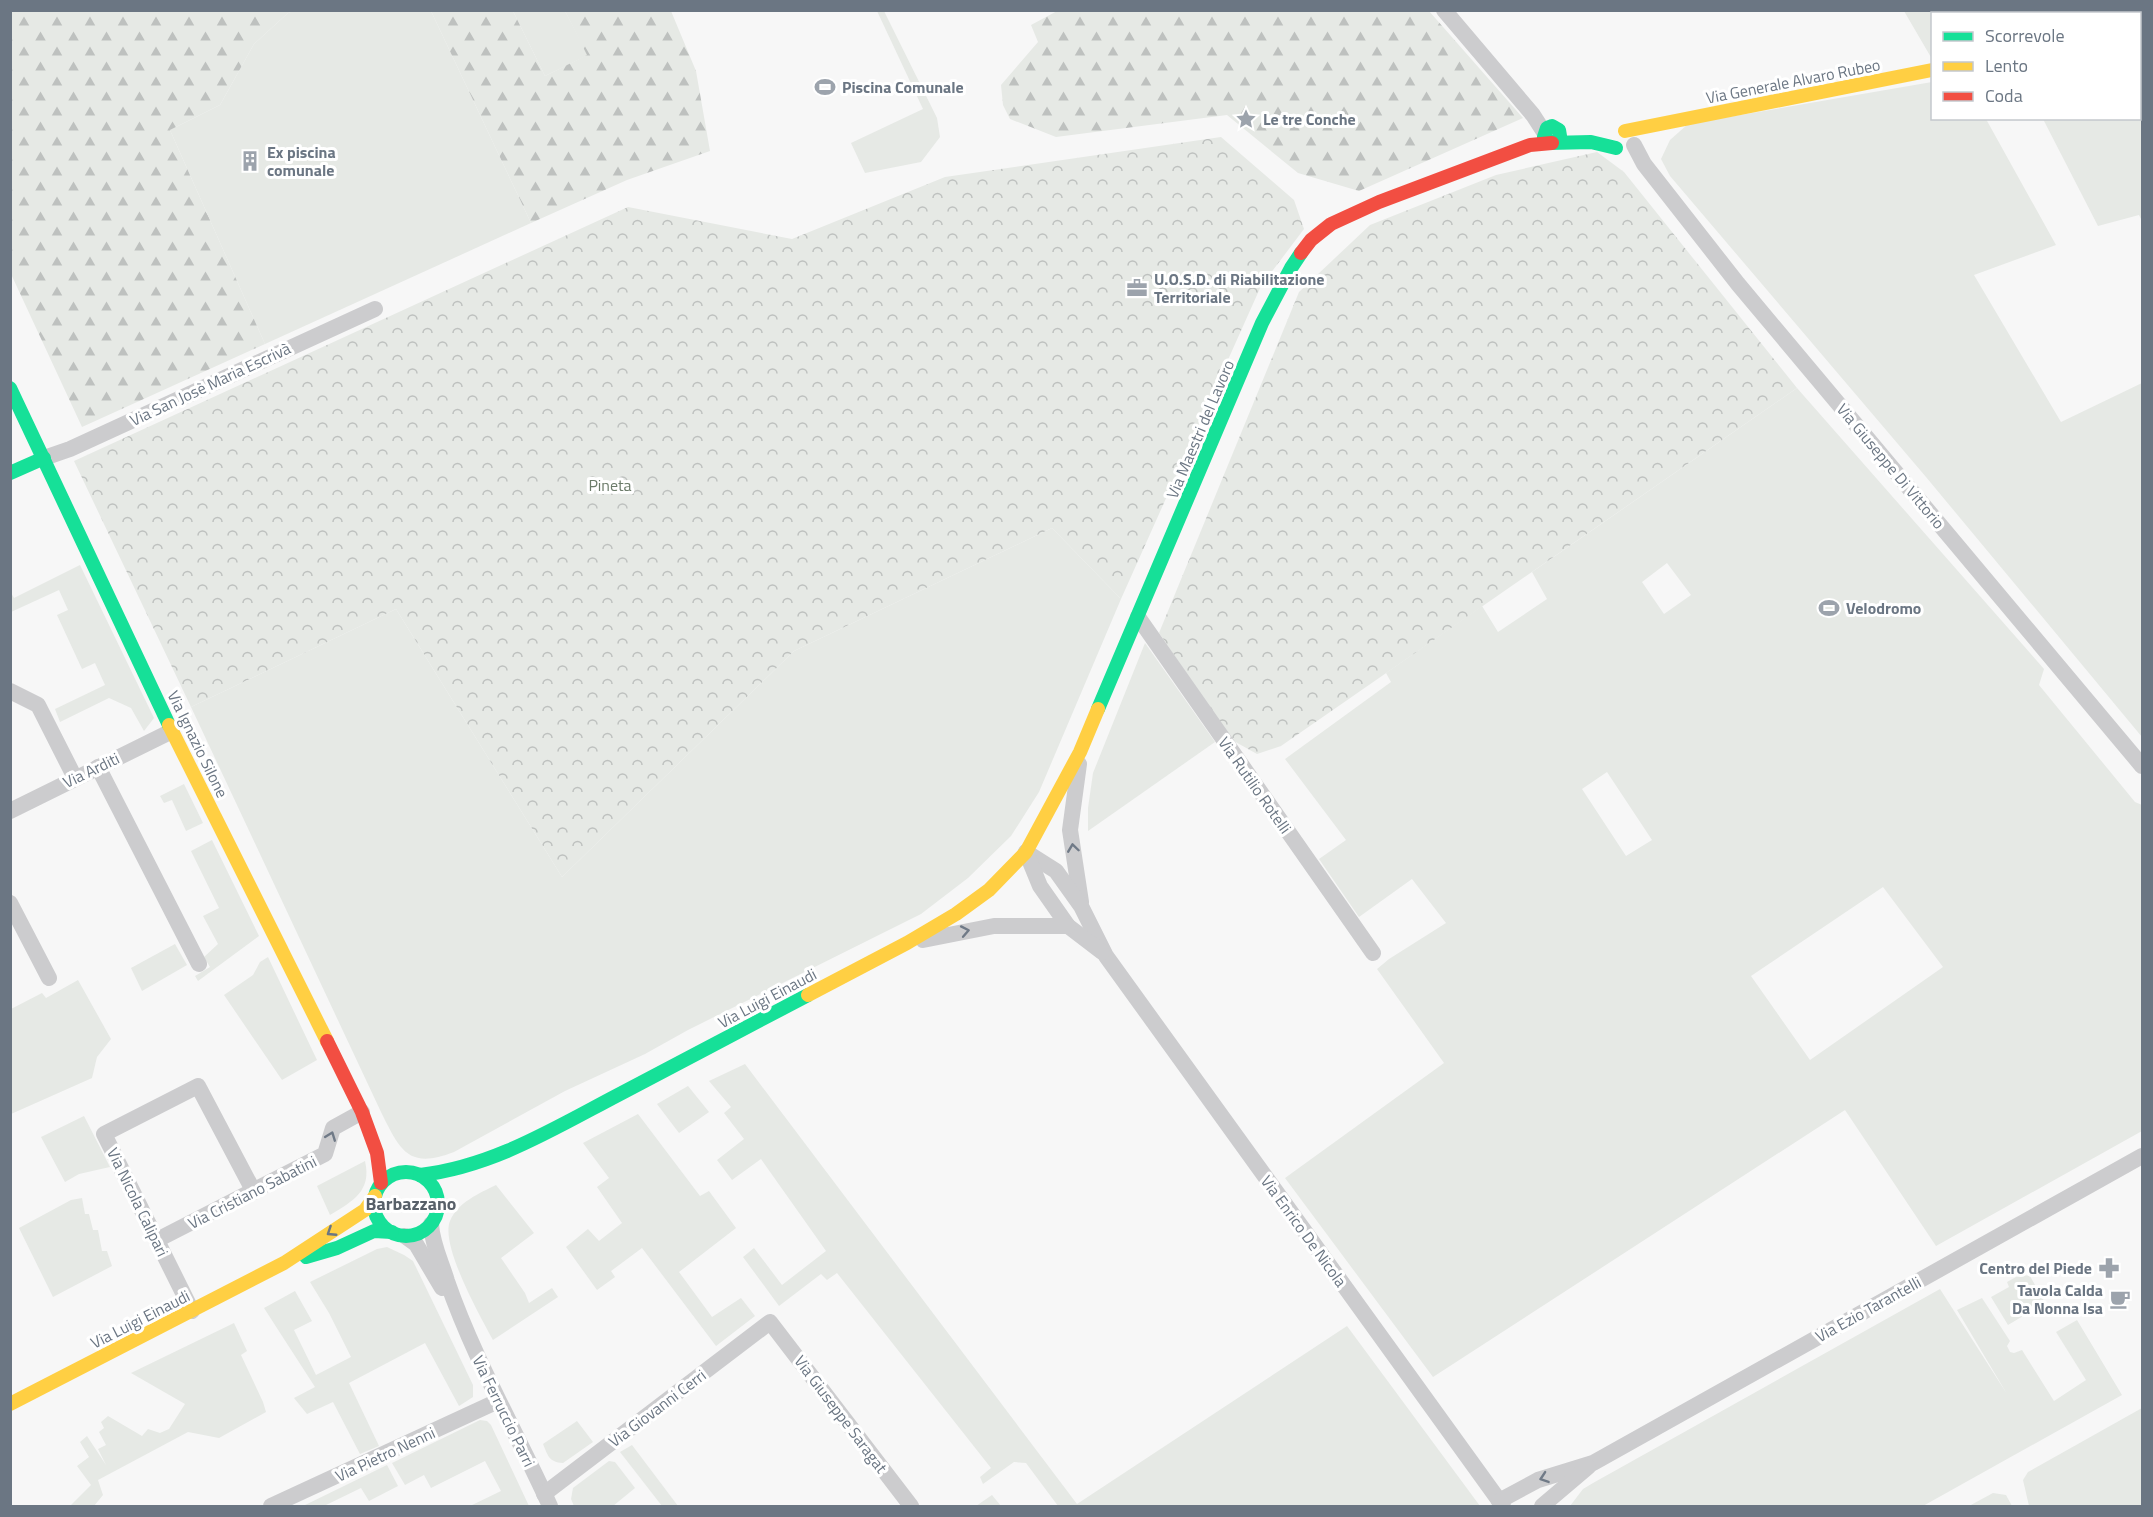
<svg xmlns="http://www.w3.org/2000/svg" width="2153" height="1517" font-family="'Titillium Web',sans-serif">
  <defs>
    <pattern id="forest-firs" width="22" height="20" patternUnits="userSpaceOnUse" patternTransform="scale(1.5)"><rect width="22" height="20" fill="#e6e9e5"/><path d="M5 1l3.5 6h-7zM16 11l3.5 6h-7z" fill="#bec1bf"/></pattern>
    <pattern id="park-crowns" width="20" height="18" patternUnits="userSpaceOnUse" patternTransform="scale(1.5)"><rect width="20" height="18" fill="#e6e9e5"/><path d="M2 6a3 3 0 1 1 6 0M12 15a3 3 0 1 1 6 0" fill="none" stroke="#bec1bf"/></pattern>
  </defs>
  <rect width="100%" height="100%" fill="#f7f7f7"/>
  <g fill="#e6e9e5" fill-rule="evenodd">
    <polygon points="296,10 431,11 531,223 265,344 170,130 220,105 254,44 288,13"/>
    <polygon points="2011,10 2013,13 1932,14 1932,59 1904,11"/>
    <polygon points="513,11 565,11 588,55 545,76"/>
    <polygon points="877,11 884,11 937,118 940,137 921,162 865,173 851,143 923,109"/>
    <polygon points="1932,82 1932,118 1986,119 2056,245 1974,275 2061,422 2142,383 2142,737 1926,477 1670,176 1661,159 1670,140 1688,124"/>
    <polygon points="2140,102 2142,109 2142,221 2139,215 2098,226 2043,119 2140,118"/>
    <path d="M1797,388L2044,669L2039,685L2135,802L2142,805V1131L1936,1246L1845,1110L1433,1377L1285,1178L1444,1063L1377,969L1389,959L1446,923L1412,879L1359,917L1319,859L1346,840L1285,759L1391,682L1386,673L1482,606L1498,632L1547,599L1532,572ZM1667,563L1691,595L1664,614L1642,582ZM1607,772L1652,840L1626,856L1582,789ZM1883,887L1943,967L1810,1060L1751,976Z"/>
    <path d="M1052,528L1121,599L1039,792L1011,836L968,878L921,914L688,1030L645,1054L565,1091L454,1152C408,1170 400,1150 381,1112L191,707L396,609L562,877L794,651Z"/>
    <polygon points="80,565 154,718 144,731 131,708 109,698 60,722 55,709 105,685 95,663 82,669 57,615 68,610 59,590 11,612 10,591 14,598"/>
    <polygon points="1145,643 1215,742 1088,831 1088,808 1093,773"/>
    <polygon points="184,784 203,823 186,831 172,800 164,803 160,796"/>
    <polygon points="212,840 259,936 198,981 195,976 210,967 204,957 218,944 203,916 219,908 191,851"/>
    <polygon points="175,944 187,965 142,991 131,968"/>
    <polygon points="268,957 317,1060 282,1080 224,995 253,975 260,962"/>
    <polygon points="78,980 111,1039 97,1057 92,1078 11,1114 11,1009 42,993 46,998"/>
    <polygon points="745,1064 1077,1504 1347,1326 1480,1506 1058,1506 1026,1463 1014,1462 983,1484 980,1477 991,1468 837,1273 827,1280 821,1274 779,1306 743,1257 754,1248 782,1285 826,1251 761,1159 732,1180 717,1160 744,1139 724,1113 731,1107 709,1081"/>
    <polygon points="688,1086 709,1112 679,1133 657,1104"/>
    <polygon points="638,1114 700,1196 709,1191 736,1228 679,1272 712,1317 741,1298 755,1316 716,1346 642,1248 611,1271 615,1277 597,1290 566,1247 588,1229 599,1241 622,1223 597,1187 609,1178 583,1143"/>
    <polygon points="84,1116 110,1167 79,1174 65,1182 41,1137"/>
    <path d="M365,1161C372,1191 353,1201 330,1215L317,1186Z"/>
    <path d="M496,1185L534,1233L501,1258L525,1293L529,1303L552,1288L558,1297L493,1340C480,1316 440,1245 450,1221C458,1202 480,1193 496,1185Z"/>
    <polygon points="82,1198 85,1214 89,1214 93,1230 98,1230 102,1251 107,1251 112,1266 53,1297 19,1228 71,1200"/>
    <polygon points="387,1247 404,1255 413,1261 473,1385 473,1397 459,1406 425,1343 349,1383 379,1446 360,1454 333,1402 307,1414 294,1398 315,1387 264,1308 295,1291 312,1321 294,1330 316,1375 351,1357 329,1313 310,1282 377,1249"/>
    <polygon points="2024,1275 2030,1276 2045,1303 2008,1325 1991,1297 2009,1287 2007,1282 2016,1277"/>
    <polygon points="1940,1289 2007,1394 1957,1310 1982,1298 2010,1341 2007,1346 2010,1352 2014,1353 2022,1350 2054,1401 2086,1380 2056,1332 2077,1320 2122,1395 1923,1506 1570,1506 1583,1489 1593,1483"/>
    <polygon points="234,1323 247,1351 241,1355 263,1402 266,1412 219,1438 188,1432 98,1480 103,1495 94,1506 70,1506 91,1485 77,1466 89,1457 80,1442 87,1436 106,1465 98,1449 106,1445 99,1432 104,1428 101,1422 108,1416 142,1436 148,1429 160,1433 169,1429 185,1404 131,1373"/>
    <polygon points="2142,1408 2142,1506 2029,1506 2023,1480 2028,1472"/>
    <polygon points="480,1420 487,1421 491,1425 529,1506 470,1506 501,1491 485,1461 431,1488 424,1475 405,1485 392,1463"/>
    <path d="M577,1421L593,1442L563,1463C549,1462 548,1456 543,1444Z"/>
    <polygon points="632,1445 678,1506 662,1506 620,1452"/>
    <polygon points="609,1461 615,1462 635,1488 613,1506 574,1506 571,1499 573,1488"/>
    <polygon points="387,1465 398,1486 369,1501 361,1488 324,1506 303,1506"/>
    <polygon points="1993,1493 2006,1495 2012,1506 1969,1506"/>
    <polygon points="992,1495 1001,1506 976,1506"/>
  </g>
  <g fill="url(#forest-firs)">
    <polygon points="1059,10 1429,11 1523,118 1359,191 1298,173 1227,115 1056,137 1010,119 1003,105 1001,85 1038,42 1031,25"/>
    <polygon points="10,11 296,11 288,13 254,44 220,105 170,130 265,344 82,427 11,274"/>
    <polygon points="431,11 513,11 545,76 587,55 565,11 671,11 696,71 710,151 627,180 531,223"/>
  </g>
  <g fill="url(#park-crowns)">
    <polygon points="1221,137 1294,200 1304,229 1261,286 1121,599 1052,528 794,651 562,877 396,609 191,707 74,461 628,207 792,239 945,177"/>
    <polygon points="1597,152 1624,172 1797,388 1281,746 1257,754 1232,740 1159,633 1299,292 1370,225 1496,175"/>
  </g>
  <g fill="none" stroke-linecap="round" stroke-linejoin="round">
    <g stroke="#ccccce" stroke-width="16">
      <polyline points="1444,10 1533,115 1544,132"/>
      <polyline points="1634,145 1644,164 1738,284 2142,766"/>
      <polyline points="44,458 70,449 375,309"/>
      <polyline points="1138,617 1373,953"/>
      <polyline points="10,691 38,705 75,778"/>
      <polyline points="1079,764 1070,830 1081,902"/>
      <polyline points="98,767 199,964"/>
      <polyline points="10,811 172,731"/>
      <polyline points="1026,852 1056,871 1081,906 1106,956 1503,1506"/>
      <polyline points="1026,852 1040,886 1068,926 1102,952"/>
      <polyline points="10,903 49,978"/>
      <polyline points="923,940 994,926 1068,926"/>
      <path d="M431,1224C432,1244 441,1261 447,1281C474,1359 516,1431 550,1506"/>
      <polyline points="405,1236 416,1244 442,1288"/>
      <polyline points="157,1240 325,1154 333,1128 362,1112"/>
      <polyline points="192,1311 104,1134 198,1086 254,1192"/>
      <polyline points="544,1494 770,1322 911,1506"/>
      <polyline points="1499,1501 1538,1480 1593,1463 2142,1156"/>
      <polyline points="271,1506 498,1401"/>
      <polyline points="1542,1506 1588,1467"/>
    </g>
    <g stroke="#16e098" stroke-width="14">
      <polyline points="1556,142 1560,136 1559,130 1552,126 1547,128 1544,137 1549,143 1591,142 1616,148"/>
      <polyline points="10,388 169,725"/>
      <polyline points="10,473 44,458"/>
      <polyline points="1098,709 1262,323 1291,268 1301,253"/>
      <circle cx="406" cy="1204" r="32"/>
      <path d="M420,1175C492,1167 555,1128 618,1095C681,1062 745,1028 808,995"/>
      <polyline points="306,1257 337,1248 374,1231 392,1232"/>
    </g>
    <g stroke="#ffcf43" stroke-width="14">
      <polyline points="1625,131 1932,70"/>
      <polyline points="169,725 327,1041"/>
      <polyline points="808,995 907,943 956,914 989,890 1026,852 1080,752 1098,709"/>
      <polyline points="10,1404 284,1263 365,1210 375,1196"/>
    </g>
    <g stroke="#f24e42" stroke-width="14">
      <polyline points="2140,23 2142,22"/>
      <polyline points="1301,253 1311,240 1331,224 1379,202 1530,145 1552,143"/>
      <polyline points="327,1041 362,1112 377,1153 381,1183"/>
    </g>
  </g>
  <defs><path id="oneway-chevron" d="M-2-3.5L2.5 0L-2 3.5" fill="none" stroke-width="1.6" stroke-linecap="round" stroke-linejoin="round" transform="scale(1.5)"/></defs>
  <g stroke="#707a87">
    <use href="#oneway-chevron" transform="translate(1073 848) rotate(-98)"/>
    <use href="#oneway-chevron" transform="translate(965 931) rotate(-11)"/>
    <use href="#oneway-chevron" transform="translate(331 1136) rotate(-69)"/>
    <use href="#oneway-chevron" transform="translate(1544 1478) rotate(161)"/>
  </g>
  <use stroke="#6b7683" href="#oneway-chevron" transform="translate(331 1232) rotate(147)"/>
  <defs>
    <g id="stadium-bare" transform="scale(1.62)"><path d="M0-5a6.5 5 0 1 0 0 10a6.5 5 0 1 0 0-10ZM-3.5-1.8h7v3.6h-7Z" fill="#9ca3ac" stroke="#fff" stroke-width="2.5" paint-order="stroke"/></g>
    <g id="sight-bare" transform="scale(1.62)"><path d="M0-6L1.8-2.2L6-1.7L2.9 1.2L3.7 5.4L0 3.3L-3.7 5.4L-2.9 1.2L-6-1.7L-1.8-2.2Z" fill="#9ca3ac" stroke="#fff" stroke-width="2.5" paint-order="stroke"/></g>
    <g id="building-bare" transform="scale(1.62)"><path d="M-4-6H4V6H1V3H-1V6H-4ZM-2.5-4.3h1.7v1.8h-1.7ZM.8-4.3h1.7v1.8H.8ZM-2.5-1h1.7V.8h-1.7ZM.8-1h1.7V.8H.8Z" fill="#9ca3ac" stroke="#fff" stroke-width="2.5" paint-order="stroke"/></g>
    <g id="office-bare" transform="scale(1.62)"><path d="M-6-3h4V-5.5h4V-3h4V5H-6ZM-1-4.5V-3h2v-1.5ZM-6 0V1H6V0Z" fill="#9ca3ac" stroke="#fff" stroke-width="2.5" paint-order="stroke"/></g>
    <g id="pharmacy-bare" transform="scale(1.62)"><path d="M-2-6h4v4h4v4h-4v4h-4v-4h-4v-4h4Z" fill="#9ca3ac" stroke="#fff" stroke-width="2.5" paint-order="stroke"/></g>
    <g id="cafe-bare" transform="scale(1.62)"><path d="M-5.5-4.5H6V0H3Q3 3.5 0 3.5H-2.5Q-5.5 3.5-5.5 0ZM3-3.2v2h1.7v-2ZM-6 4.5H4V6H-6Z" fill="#9ca3ac" stroke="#fff" stroke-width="2.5" paint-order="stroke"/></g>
  </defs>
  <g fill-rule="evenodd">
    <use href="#stadium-bare" x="825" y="87"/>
    <use href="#sight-bare" x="1246" y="119"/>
    <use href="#building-bare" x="250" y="161"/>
    <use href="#office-bare" x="1137" y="288"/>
    <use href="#stadium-bare" x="1829" y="608"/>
    <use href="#pharmacy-bare" x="2109" y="1268"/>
    <use href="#cafe-bare" x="2120" y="1299"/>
  </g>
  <g text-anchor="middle" stroke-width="6" stroke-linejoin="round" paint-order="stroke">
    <g font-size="16" fill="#6b7683" stroke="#fff">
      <text transform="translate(1793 81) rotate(-11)" y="6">Via Generale Alvaro Rubeo</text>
      <text transform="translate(210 384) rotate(-25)" y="6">Via San Josè Maria Escrivà</text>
      <text transform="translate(1200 429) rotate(-67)" y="6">Via Maestri del Lavoro</text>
      <text transform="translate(1891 466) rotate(50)" y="6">Via Giuseppe Di Vittorio</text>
      <text transform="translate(198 744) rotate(64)" y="6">Via Ignazio Silone</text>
      <text transform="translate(91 770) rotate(-26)" y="6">Via Arditi</text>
      <text transform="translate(1255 785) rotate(55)" y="6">Via Rutilio Rotelli</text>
      <text transform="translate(767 998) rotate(-28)" y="6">Via Luigi Einaudi</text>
      <text transform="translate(252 1192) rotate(-27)" y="6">Via Cristiano Sabatini</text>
      <text transform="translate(138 1202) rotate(64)" y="6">Via Nicola Calipari</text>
      <text transform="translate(1304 1231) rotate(54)" y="6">Via Enrico De Nicola</text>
      <text transform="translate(1868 1309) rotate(-29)" y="6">Via Ezio Tarantelli</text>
      <text transform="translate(140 1319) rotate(-27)" y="6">Via Luigi Einaudi</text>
      <text transform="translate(657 1408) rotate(-37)" y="6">Via Giovanni Cerri</text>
      <text transform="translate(504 1411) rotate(64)" y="6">Via Ferruccio Parri</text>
      <text transform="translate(841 1414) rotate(53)" y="6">Via Giuseppe Saragat</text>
      <text transform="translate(385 1454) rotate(-25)" y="6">Via Pietro Nenni</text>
    </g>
    <g font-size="16" font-weight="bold" fill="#6b7683" stroke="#fff" text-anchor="start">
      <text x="842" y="93">Piscina Comunale</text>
      <text x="1263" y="125">Le tre Conche</text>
      <text x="267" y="158">Ex piscina<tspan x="267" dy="18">comunale</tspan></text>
      <text x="1154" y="285">U.O.S.D. di Riabilitazione<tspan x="1154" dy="18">Territoriale</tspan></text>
      <text x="1846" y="614">Velodromo</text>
      <text x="2092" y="1274" text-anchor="end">Centro del Piede</text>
      <text x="2103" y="1296" text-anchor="end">Tavola Calda<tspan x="2103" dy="18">Da Nonna Isa</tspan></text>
    </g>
    <g font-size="16" fill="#6b7b69" stroke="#fff">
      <text x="610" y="491">Pineta</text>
    </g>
    <g font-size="18" font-weight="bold" fill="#586069" stroke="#fff">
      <text x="411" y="1210">Barbazzano</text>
    </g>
  </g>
  <rect width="2153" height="1517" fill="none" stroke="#6b7683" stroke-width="24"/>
  <rect x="1931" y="12" width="210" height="108" fill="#ffffff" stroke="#c4c8cd" stroke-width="1.5"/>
  <rect x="1943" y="32" width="30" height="9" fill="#16e098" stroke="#c4c8cd" stroke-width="1.5"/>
  <text x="1985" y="42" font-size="18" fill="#6b7683">Scorrevole</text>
  <rect x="1943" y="62" width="30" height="9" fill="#ffcf43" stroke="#c4c8cd" stroke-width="1.5"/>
  <text x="1985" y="72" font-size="18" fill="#6b7683">Lento</text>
  <rect x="1943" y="92" width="30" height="9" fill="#f24e42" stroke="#c4c8cd" stroke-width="1.5"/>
  <text x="1985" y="102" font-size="18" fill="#6b7683">Coda</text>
</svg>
